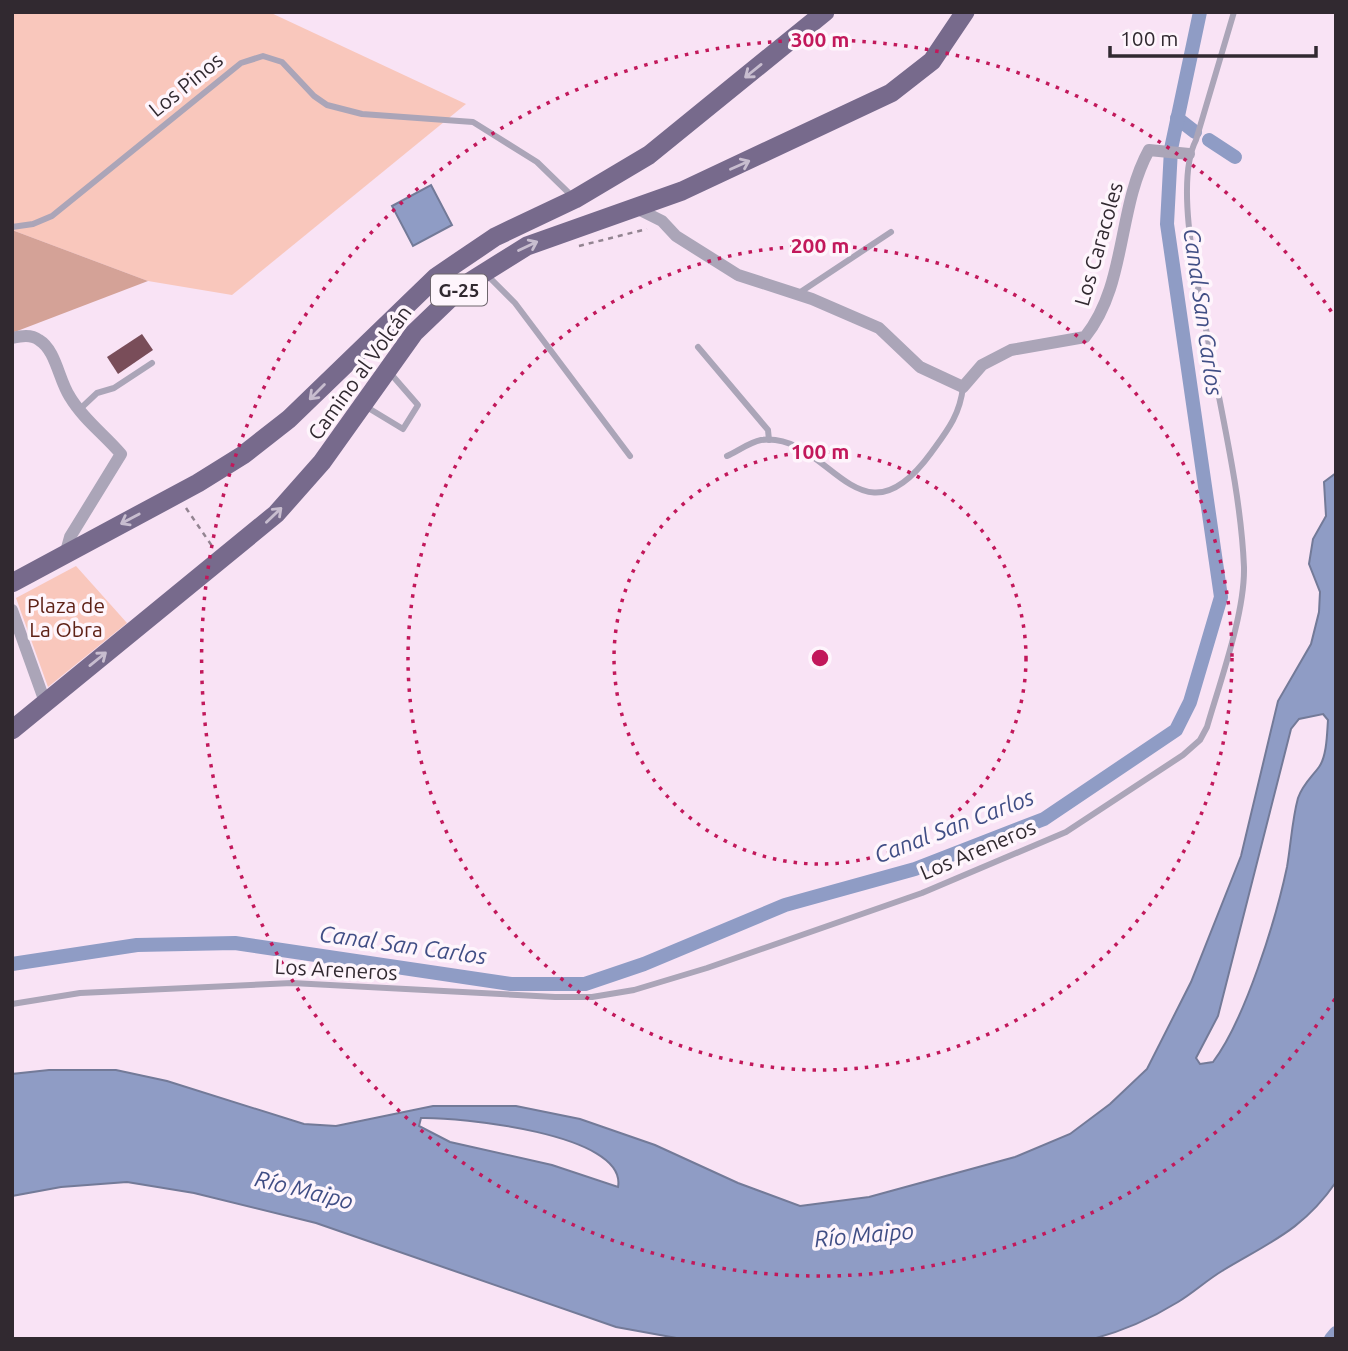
<svg xmlns="http://www.w3.org/2000/svg" width="1348" height="1351" font-family="Ubuntu,sans-serif">
  <rect width="100%" height="100%" fill="#f9e3f5"/>
  <g fill="#f9c7bc">
    <polygon points="12,12 269,12 466,104 232,295 148,281 12,230"/>
    <polygon points="76,566 127,623 48,687 16,598"/>
  </g>
  <polygon fill="#d4a297" points="12,230 148,281 12,333"/>
  <g fill="#8f9cc5" stroke="#737a98" stroke-width="2" fill-rule="evenodd">
    <polygon points="431,185 452,225 413,246 392,206"/>
    <path d="M1336,473V1182C1303,1230 1270,1242 1222,1271C1207,1280 1193,1293 1178,1302C1152,1318 1123,1331 1093,1339H682L616,1327L316,1223L194,1193L127,1182L61,1187L12,1196V1074L49,1070H116L167,1081L304,1124L336,1126L433,1106H516L580,1119L655,1145L738,1183L800,1206L869,1197L1015,1157L1070,1134L1110,1104L1147,1069L1191,982L1241,856L1278,701L1311,644L1319,612L1320,592L1309,564L1313,539L1326,516L1324,482ZM1323,714L1328,720C1327,733 1327,756 1319,767C1311,778 1303,784 1298,798C1292,820 1291,844 1287,867C1276,919 1245,1020 1213,1062L1200,1064L1196,1058L1218,1016L1291,729L1299,719ZM421,1118C456,1117 628,1133 618,1187L552,1165L450,1142L419,1126Z"/>
  </g>
  <g fill="none" stroke-linecap="round" stroke-linejoin="round">
    <g stroke="#8f9cc5" stroke-width="14">
      <polyline points="1177,118 1195,132"/>
      <polyline points="1209,140 1235,157"/>
      <polyline points="12,964 137,945 235,943 511,984 585,984 644,964 785,905 915,869 1044,819 1176,730 1190,702 1221,597 1167,224 1171,149 1200,12"/>
      <polyline points="1331,1339 1336,1333"/>
    </g>
  </g>
  <polygon fill="#794d59" points="142,334 153,350 118,374 107,357"/>
  <g fill="none" stroke-linecap="round" stroke-linejoin="round">
    <g stroke="#938491" stroke-width="2.5" stroke-dasharray="5 5" stroke-linecap="butt">
      <polyline points="579,246 647,229"/>
      <polyline points="186,508 212,546"/>
    </g>
    <g stroke="#aba5b8" stroke-width="6">
      <polyline points="12,227 33,224 52,216 241,63 263,56 282,62 314,96 327,105 362,114 473,122 537,162 574,198"/>
      <polyline points="486,274 515,303 630,456"/>
      <polyline points="799,293 891,232"/>
      <polyline points="698,347 768,430 769,440"/>
      <polyline points="365,406 403,429 418,405 391,374"/>
      <polyline points="80,409 97,393 114,388 152,363"/>
      <path d="M727,456C738,451 750,442 761,440C830,431 858,553 931,453C947,431 960,415 963,387"/>
      <path d="M12,1004L80,993L292,983L555,997H592L634,990L707,968L922,893L1066,832L1183,755L1200,740L1207,727C1220,682 1245,613 1244,567C1241,495 1222,416 1209,345C1200,295 1173,185 1196,140L1234,12"/>
    </g>
    <g stroke="#aba5b8" stroke-width="12">
      <path d="M638,209L662,221L676,236L738,275L812,299L879,328L920,367L963,387L982,365L1011,350L1085,337C1127,285 1117,208 1149,150L1189,154"/>
      <path d="M12,338C21,336 31,334 39,340C56,350 59,381 70,397C83,419 105,435 121,454L70,537L65,555"/>
      <polyline points="12,610 45,702"/>
    </g>
    <g stroke="#776a8c" stroke-width="19">
      <polyline points="12,583 198,483 243,455 289,419 436,277 495,237 575,199 649,155 825,12"/>
      <polyline points="12,730 276,514 322,462 414,333 463,286 527,246 682,191 891,93 932,61 965,12"/>
    </g>
  </g>
  <defs><path id="oneway-shaft" d="M-6 0H5M1.5-3L5.5 0L1.5 3" fill="none" stroke-width="1.6" stroke-linecap="round" stroke-linejoin="round" transform="scale(1.75)"/></defs>
  <g stroke="#c8bdcf">
    <use href="#oneway-shaft" transform="translate(753 71) rotate(141)"/>
    <use href="#oneway-shaft" transform="translate(740 165) rotate(-24)"/>
    <use href="#oneway-shaft" transform="translate(528 246) rotate(-25)"/>
    <use href="#oneway-shaft" transform="translate(317 392) rotate(135)"/>
    <use href="#oneway-shaft" transform="translate(274 515) rotate(-44)"/>
    <use href="#oneway-shaft" transform="translate(130 519) rotate(152)"/>
    <use href="#oneway-shaft" transform="translate(98 659) rotate(-39)"/>
  </g>
  <g fill="none" stroke="#c2185b" stroke-width="3.5" stroke-dasharray="3.5 7">
    <circle cx="820" cy="658" r="206"/>
    <circle cx="820" cy="658" r="412"/>
    <path d="M1335 999A618 618 0 1 1 1335 317"/>
  </g>
  <g text-anchor="middle" stroke-width="7" stroke-linejoin="round" paint-order="stroke">
    <rect fill="#fef5fc" stroke="#6e666d" stroke-width="2" x="431" y="274.5" width="56" height="31" rx="5"/>
    <g font-size="19" font-weight="bold" fill="#312930">
      <text x="459" y="297">G-25</text>
    </g>
    <g font-size="21" fill="#312930" stroke="#fef5fc">
      <text transform="translate(186 85) rotate(-39)" y="7">Los Pinos</text>
      <text transform="translate(1099 244) rotate(-74)" y="7">Los Caracoles</text>
      <text transform="translate(360 373) rotate(-54)" y="7">Camino al Volcán</text>
      <text transform="translate(978 850) rotate(-23)" y="7">Los Areneros</text>
      <text transform="translate(336 970) rotate(3)" y="7">Los Areneros</text>
    </g>
    <g font-size="21" fill="#5e2116" stroke="#fef5fc">
      <text x="66" y="613">Plaza de<tspan x="66" dy="24">La Obra</tspan></text>
    </g>
    <g font-size="23" font-style="italic" fill="#404e85" stroke="#fef5fc">
      <text transform="translate(1203 312) rotate(82)" y="8">Canal San Carlos</text>
      <text transform="translate(954 826) rotate(-21)" y="8">Canal San Carlos</text>
      <text transform="translate(403 945) rotate(8)" y="8">Canal San Carlos</text>
      <text transform="translate(304 1190) rotate(14)" y="8">Río Maipo</text>
      <text transform="translate(864 1235) rotate(-5)" y="8">Río Maipo</text>
    </g>
  </g>
  <circle cx="820" cy="658" r="10" fill="#c2185b" stroke="#fef5fc" stroke-width="3.5"/>
  <g font-size="21" text-anchor="middle" font-weight="bold" fill="#c2185b" stroke="#fef5fc" stroke-width="7" stroke-linejoin="round" paint-order="stroke">
    <text x="820" y="47">300 m</text>
    <text x="820" y="253">200 m</text>
    <text x="820" y="459">100 m</text>
  </g>
  <rect width="1348" height="1351" fill="none" stroke="#312930" stroke-width="28"/>
  <path d="M1110 46v10h206v-10" fill="none" stroke="#312930" stroke-width="3.5"/>
  <text x="1120" y="46" font-size="21" fill="#312930" stroke="#fef5fc" stroke-width="5" paint-order="stroke">100 m</text>
</svg>
